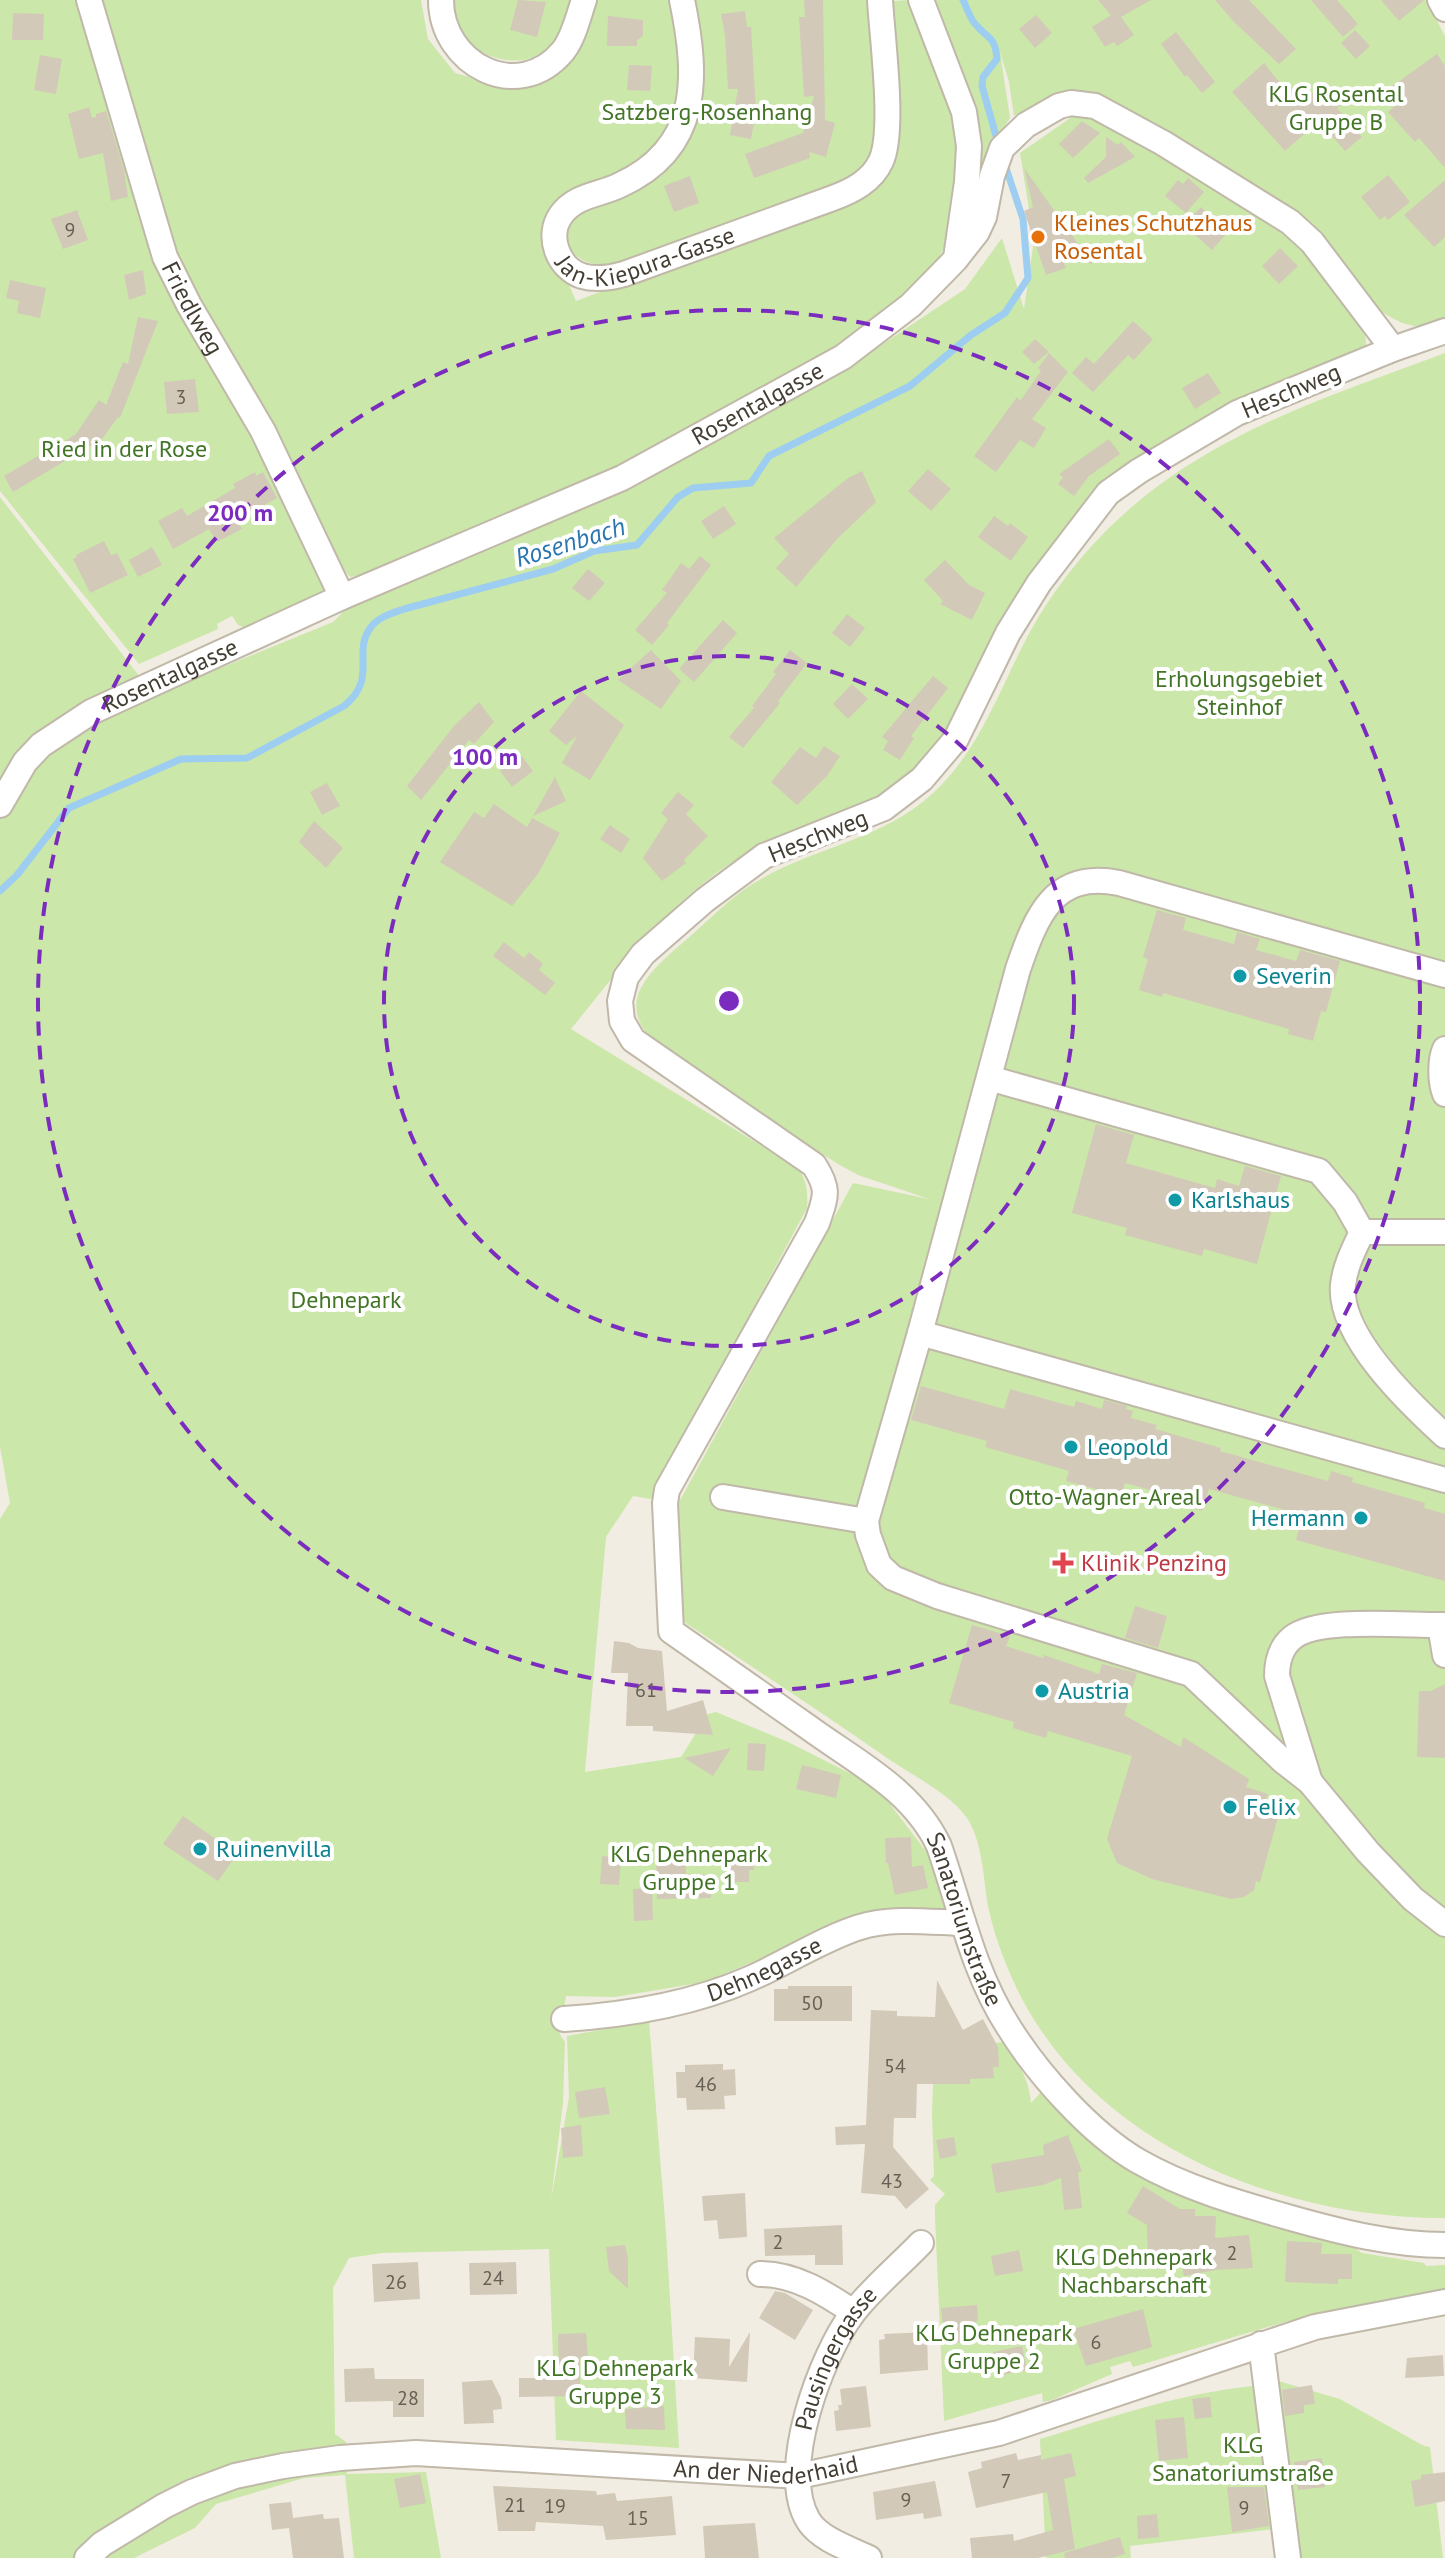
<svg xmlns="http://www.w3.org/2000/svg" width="1445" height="2558" font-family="'PT Sans',sans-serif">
  <rect width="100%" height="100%" fill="#f2ede2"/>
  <g fill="#cbe7aa">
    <polygon points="0,0 80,0 144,234 231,388 326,585 317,599 252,631 238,625 232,616 217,624 218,629 139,664 0,491"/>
    <path d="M101,0H421L428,39L455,73L513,90L568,43L561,32C556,38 550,47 544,52C517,70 476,58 460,31C455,22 455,10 454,0H867C870,32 883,131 871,156C866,168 855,174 844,181L610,265C594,265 580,263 571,249C553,223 598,192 615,175L565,194L542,224L576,301L870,190L892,1L911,0L956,111L962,158L948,240L935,265L862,331L804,367L617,469L390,569L350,577L335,560L185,281Z"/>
    <path d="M936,0H1426L1445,36V322C1435,325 1425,328 1414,326C1362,317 1322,238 1284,202L1111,100C1074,86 1047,97 1014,116L1009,82L1000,52L1010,118L993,144L985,168L977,171L978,127L976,111Z"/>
    <path d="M1082,115L1097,118L1222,193L1301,246L1365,329L1366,346L1101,484L949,731C930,756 899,790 870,805C829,826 781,833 741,857C671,898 621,968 571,1029L798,1168C807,1181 808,1192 807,1208L651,1499L633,1496L606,1537L585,1772L681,1757L708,1714L716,1712L788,1742L877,1787L928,1854L945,1910L860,1916L705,1982L615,1997L566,1996L560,2035L565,2042L563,2103L551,2200L569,2097L567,2036L649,2021L666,2232L679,2448L556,2440L549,2249L382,2253L349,2258L333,2288L335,2434L346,2442L347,2474L426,2472L441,2558H354L345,2475L304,2478L216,2504L195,2528L134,2558H0V1519L10,1503L0,1447V497L154,695L333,622L351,604L856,362L965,289L1002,238L1024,309L1034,240L1020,153L1073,116Z"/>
    <path d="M1445,353V2218C1269,2218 1074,2137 1006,1964C998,1945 992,1925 988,1906C983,1877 983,1843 967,1818C950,1794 914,1776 890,1760C822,1713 753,1667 684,1622L678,1504L853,1183L929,1199L858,1175L838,1164L672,1058C603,1005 647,974 695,932C716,913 737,892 761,879C818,846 884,839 933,793C989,742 1006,664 1048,602C1147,454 1288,411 1445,353Z"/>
    <path d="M1003,2042C1018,2061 1029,2079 1031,2103L1042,2091L1187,2196L1214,2208L1350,2245L1362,2253L1424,2263L1426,2266L1445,2265V2295L1285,2322L1133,2367L1130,2361L1110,2367L1112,2374L1052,2400L1043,2402L1042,2393L944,2421L935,2217V2205L945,2194L930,2180L934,2176L932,2114L934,2060L953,2047Z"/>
    <path d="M1275,2380L1340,2399L1424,2446L1430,2447L1443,2558H1295L1290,2527L1130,2546L1131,2558H1046L1040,2439C1117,2415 1192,2389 1274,2384Z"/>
  </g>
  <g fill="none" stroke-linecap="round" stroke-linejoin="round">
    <g stroke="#9dcdf0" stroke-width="7">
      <path d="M963,0C967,8 970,19 976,25C989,40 995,36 997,59L983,77L982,86L998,143"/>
      <path d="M0,891L17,875L69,808L181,759L247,758L344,706C379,678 351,653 371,627C378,617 393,613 404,609L553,569L594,551L637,545L678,497L693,488L751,483L769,456L910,386L971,335L1005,313L1028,278L1023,219L1004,162"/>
    </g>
  </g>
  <g fill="#d3c9b8">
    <polygon points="518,0 546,2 537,37 510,30"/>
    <polygon points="804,0 823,0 825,120 835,123 826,157 809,152 810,158 754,178 745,154 803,133 814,96 804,97 799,17 805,17"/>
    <polygon points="1098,0 1151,0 1121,17 1134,35 1117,46 1114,42 1105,47 1092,27 1111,15"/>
    <polygon points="1215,0 1249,0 1296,49 1279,64 1234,22"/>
    <polygon points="1311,0 1337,0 1358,24 1343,37"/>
    <polygon points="1381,0 1424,0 1399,21"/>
    <polygon points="745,11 747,27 751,27 756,110 751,139 730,135 738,89 728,89 725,35 721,14"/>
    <polygon points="13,13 44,14 43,40 12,40"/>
    <polygon points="1036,15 1052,33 1035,48 1019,29"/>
    <polygon points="608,16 643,20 643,36 637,40 637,46 607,46"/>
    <polygon points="1355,30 1370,46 1356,59 1341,43"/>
    <polygon points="1176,32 1215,82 1202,93 1187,75 1185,77 1161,44"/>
    <polygon points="1437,54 1445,66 1445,168 1419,138 1415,142 1388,112 1398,103 1387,90"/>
    <polygon points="40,55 62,59 56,94 34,90"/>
    <polygon points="1264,63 1298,105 1325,83 1342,104 1337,108 1362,137 1345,151 1319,121 1285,151 1232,92"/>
    <polygon points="629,65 652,66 650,91 627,90"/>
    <polygon points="89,107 92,118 96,117 96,114 106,111 124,170 128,197 111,201 103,153 79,159 68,114"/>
    <polygon points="1082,121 1100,133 1073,158 1059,144"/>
    <polygon points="1106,137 1118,145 1121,142 1135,157 1088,183 1084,178 1106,157"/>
    <polygon points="1024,168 1093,265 1057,246 1055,249 1068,260 1064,264 1066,268 1046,275 1024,211 1033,207"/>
    <polygon points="1388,175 1410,202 1388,220 1385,216 1380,220 1361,197"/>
    <polygon points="690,176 699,203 674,212 664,186"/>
    <polygon points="1188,178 1204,192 1186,213 1165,196 1178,180 1183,184"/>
    <polygon points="1445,180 1445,237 1434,247 1404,215"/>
    <polygon points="1201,207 1228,232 1212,250 1184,225"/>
    <polygon points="77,210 88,240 63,249 51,219"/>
    <polygon points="1280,248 1298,266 1279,284 1262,266"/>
    <polygon points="143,270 146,294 129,300 124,275"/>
    <polygon points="10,280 46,288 40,318 17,313 19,301 6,298"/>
    <polygon points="138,317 158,321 120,418 118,417 102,439 13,492 4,476 38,456 39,458 76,434 99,400 106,405 123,362 128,364"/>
    <polygon points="1133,321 1153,339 1134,360 1128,355 1093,392 1072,373 1086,357 1094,364"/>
    <polygon points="1035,339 1049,352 1034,364 1022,352"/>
    <polygon points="1049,353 1068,372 1032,419 1046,428 1034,448 1020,440 996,472 974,456 1017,397 1020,401 1041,371 1038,368"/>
    <polygon points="1208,373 1221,393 1195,409 1182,388"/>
    <polygon points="195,379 199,412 167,414 164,382"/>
    <polygon points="1109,439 1120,454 1089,476 1074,496 1058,484 1063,477 1059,474"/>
    <polygon points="928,469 951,489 931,511 908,491"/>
    <polygon points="862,471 876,502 838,538 796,587 776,568 789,554 774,538 848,478"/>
    <polygon points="255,472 256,476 263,472 277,498 237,520 242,529 217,542 209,529 173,549 158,521 182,508 187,516 235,488 233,484"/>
    <polygon points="724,506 736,524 713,539 701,521"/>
    <polygon points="994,516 1008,526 1010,523 1028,537 1011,561 978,537"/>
    <polygon points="104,541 111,555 117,553 128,575 90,593 73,559 77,557 76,555"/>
    <polygon points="152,547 162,565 138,577 129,560"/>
    <polygon points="700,556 711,565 667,623 669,625 652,645 635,630 667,593 662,590 681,563 689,569"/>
    <polygon points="945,560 969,585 985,593 972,620 940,604 943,601 924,580"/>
    <polygon points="588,569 605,583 589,601 572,588"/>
    <polygon points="847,614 865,628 850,647 832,633"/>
    <polygon points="723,620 737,633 694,682 679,669"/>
    <polygon points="651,650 681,681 661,709 618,680"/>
    <polygon points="790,650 807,663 778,701 780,703 743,748 729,737 754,708 752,706 776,674 773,672"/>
    <polygon points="933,676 948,688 911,736 914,738 900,760 883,750 888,741 882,737"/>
    <polygon points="852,684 868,699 848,719 833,704"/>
    <polygon points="581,691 624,725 590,780 562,763 577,736 566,745 549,731"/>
    <polygon points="479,702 494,722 474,744 469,740 421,800 407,786 454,726"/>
    <polygon points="824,746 840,756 827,776 797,805 771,782 800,747 816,758"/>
    <polygon points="521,755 533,771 512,787 500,771"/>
    <polygon points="555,777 566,801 533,816"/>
    <polygon points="327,783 340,806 322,815 310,792"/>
    <polygon points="678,792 694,805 686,814 708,836 684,860 686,863 662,881 643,858 668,819 661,813"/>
    <polygon points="494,804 527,827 532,818 560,833 538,874 512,906 440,862 474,812 484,818"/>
    <polygon points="314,821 343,848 326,868 299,842"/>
    <polygon points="610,825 630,839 621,853 600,839"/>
    <polygon points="1157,910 1186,918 1183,930 1234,944 1237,932 1260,939 1256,950 1296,961 1300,950 1340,961 1326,1012 1321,1011 1313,1041 1288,1034 1289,1029 1163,993 1162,997 1139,990 1148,959 1143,957"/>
    <polygon points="504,942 524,958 529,952 543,964 539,970 555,983 545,995 493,956"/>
    <polygon points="1096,1124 1134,1135 1126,1163 1215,1188 1217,1179 1239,1186 1245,1166 1281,1176 1257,1264 1204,1249 1202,1256 1125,1235 1127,1228 1072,1213"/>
    <polygon points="921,1386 1004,1409 1010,1389 1074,1407 1076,1401 1102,1409 1104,1400 1127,1406 1126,1409 1133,1411 1131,1418 1157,1425 1155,1429 1221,1448 1220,1451 1328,1481 1331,1471 1353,1478 1352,1482 1425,1503 1424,1508 1445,1514 1445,1581 1296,1540 1303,1515 1209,1489 1202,1511 1166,1500 1168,1495 1125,1483 1121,1496 1066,1481 1069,1471 985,1447 987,1441 911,1420"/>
    <polygon points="1135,1606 1167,1616 1158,1648 1125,1638"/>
    <polygon points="972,1625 1010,1636 1006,1646 1043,1658 1044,1655 1099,1674 1102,1664 1137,1673 1124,1715 1181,1747 1183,1737 1249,1779 1246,1787 1268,1794 1264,1805 1276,1809 1275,1812 1279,1814 1260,1882 1256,1881 1254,1890 1244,1897 1231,1899 1152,1879 1117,1863 1107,1839 1132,1756 1048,1731 1046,1738 1013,1728 1014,1722 949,1703"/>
    <polygon points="614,1641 629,1643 638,1648 662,1651 667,1711 703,1700 713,1735 653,1731 653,1726 626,1726 628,1673 611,1673"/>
    <polygon points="1445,1684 1445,1758 1417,1757 1419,1691 1431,1691"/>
    <polygon points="748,1743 766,1744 764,1771 747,1770"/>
    <polygon points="731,1748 713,1776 684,1758"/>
    <polygon points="802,1765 841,1775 836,1798 796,1789"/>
    <polygon points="183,1816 237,1854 218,1881 163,1844"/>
    <polygon points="911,1837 912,1867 923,1865 928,1888 895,1895 888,1863 886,1863 885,1838"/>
    <polygon points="756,1848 754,1870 749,1870 749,1882 727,1882 727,1849"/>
    <polygon points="602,1856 621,1858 619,1885 600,1884"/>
    <polygon points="686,1857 686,1874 712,1875 711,1898 657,1899 656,1858"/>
    <polygon points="652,1888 653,1920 634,1921 633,1889"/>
    <polygon points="937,1980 963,2030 983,2019 998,2047 999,2067 993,2067 994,2078 970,2079 970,2084 917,2084 916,2118 894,2118 893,2147 929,2189 906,2209 895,2196 861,2193 865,2144 836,2145 835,2127 866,2125 871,2010 897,2011 897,2016 935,2017"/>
    <polygon points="788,1986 852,1986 852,2021 774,2021 774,1989 788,1989"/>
    <polygon points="723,2064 723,2070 735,2069 736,2095 724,2096 725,2109 687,2110 686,2098 677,2098 676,2072 685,2072 685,2065"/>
    <polygon points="605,2087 610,2114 579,2118 575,2092"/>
    <polygon points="581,2125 583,2156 563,2158 561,2128"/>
    <polygon points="1068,2135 1082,2171 1078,2172 1082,2208 1064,2210 1061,2178 1043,2185 996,2193 991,2164 1044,2155 1043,2145"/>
    <polygon points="954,2137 957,2155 940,2159 936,2140"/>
    <polygon points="1143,2186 1180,2209 1195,2209 1195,2216 1216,2216 1215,2238 1249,2235 1253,2268 1215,2270 1184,2276 1181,2262 1148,2263 1147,2225 1127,2213"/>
    <polygon points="745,2193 747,2237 719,2239 717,2220 704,2221 702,2196"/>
    <polygon points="842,2225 843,2265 815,2265 815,2255 765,2256 764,2229"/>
    <polygon points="1287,2241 1322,2243 1321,2254 1352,2254 1352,2279 1338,2279 1338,2284 1285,2282"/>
    <polygon points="625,2245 628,2258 628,2289 609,2271 606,2247"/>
    <polygon points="1019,2250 1023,2271 995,2276 991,2256"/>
    <polygon points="418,2262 420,2299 374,2302 372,2264"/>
    <polygon points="516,2262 517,2294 470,2295 469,2263"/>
    <polygon points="775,2291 785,2293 813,2310 795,2340 759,2318"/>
    <polygon points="977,2305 978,2320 971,2326 973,2341 945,2344 941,2308"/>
    <polygon points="1143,2309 1152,2347 1086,2366 1073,2329"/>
    <polygon points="750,2332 747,2382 693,2378 695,2337 730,2339 729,2367"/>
    <polygon points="927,2332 928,2370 880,2374 879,2340 885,2339 884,2334"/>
    <polygon points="586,2333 588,2357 580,2357 580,2396 519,2397 519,2378 545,2378 546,2373 559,2373 558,2334"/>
    <polygon points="1022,2346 1027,2370 998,2376 993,2352"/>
    <polygon points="1443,2355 1444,2376 1405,2378 1407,2358"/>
    <polygon points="374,2368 375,2379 424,2379 424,2417 393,2417 393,2401 345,2402 344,2369"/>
    <polygon points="492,2380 501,2398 502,2409 493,2410 494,2423 464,2424 462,2382"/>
    <polygon points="1312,2385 1315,2404 1304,2405 1304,2413 1285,2416 1282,2390"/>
    <polygon points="866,2386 871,2427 836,2431 834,2411 839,2410 838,2405 842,2405 840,2389"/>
    <polygon points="1210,2397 1212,2417 1195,2419 1192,2399"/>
    <polygon points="664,2406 665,2430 626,2429 625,2409"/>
    <polygon points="1184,2417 1188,2458 1159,2461 1155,2420"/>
    <polygon points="1016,2453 1018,2460 1041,2455 1041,2460 1071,2453 1076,2476 1064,2479 1075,2549 1038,2558 972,2558 970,2538 1013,2534 1014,2541 1053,2530 1047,2492 976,2508 968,2472 982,2468 981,2462"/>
    <polygon points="1322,2458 1325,2487 1298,2490 1294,2462"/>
    <polygon points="1445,2472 1445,2501 1415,2507 1411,2481 1421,2479 1421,2475"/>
    <polygon points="420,2474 426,2503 400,2508 394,2479"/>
    <polygon points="935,2481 942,2516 924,2519 923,2513 876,2520 873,2492"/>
    <polygon points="493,2486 596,2491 597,2495 615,2493 617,2501 672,2496 676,2535 606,2540 603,2526 536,2522 535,2531 498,2531"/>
    <polygon points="1227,2487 1264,2487 1269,2526 1232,2532"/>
    <polygon points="291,2502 293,2518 323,2514 324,2519 339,2518 344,2558 293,2558 289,2528 272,2530 269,2504"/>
    <polygon points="1157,2514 1159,2537 1138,2539 1137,2516"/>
    <polygon points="755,2523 759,2558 705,2558 703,2526"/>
    <polygon points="1120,2537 1125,2554 1112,2558 1065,2558 1064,2553"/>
  </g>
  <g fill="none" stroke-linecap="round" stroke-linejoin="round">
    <g stroke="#c0b8a8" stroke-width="28">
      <g id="minor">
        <path id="s1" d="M89,0L165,257L189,305L263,431L342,597"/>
        <path d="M441,0C441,64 518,105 563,51C574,37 578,17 584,0"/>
        <path id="s2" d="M682,0C698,77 701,148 620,185C600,195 575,195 561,215C546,236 558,268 582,276C596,280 610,278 624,274L833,198C852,191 872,181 881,161C895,131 882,37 880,0"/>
        <polyline points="921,0 964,112 969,146 967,182 956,258"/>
        <polyline points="1440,0 1445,9"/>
        <path id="s3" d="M1445,331L1393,349L1237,413L1139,471L1108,493L1039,583L1008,633L956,739L922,779L884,808L764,856L705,900L643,954L626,977L620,1001L622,1021L633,1040L814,1165C830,1190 826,1196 817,1223L667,1490L665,1503L671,1631C717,1663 762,1695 808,1727C856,1762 913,1790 939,1846C960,1906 973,1972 1008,2026C1037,2073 1090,2133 1138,2161C1185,2188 1238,2203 1291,2218C1341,2232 1392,2245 1445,2245"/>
        <path id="s4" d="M0,805L25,762L41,745L91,712L342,597L622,478L843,357L911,305L955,260L977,232L984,217L992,176L1002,148L1026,125L1059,106L1071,103L1095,106L1163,143L1290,222L1312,242L1393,349"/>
        <path d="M1445,975L1119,883C1053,870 1036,917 1018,969L920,1333L866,1521L868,1535L879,1565L893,1578L937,1596L1191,1674L1283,1761L1310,1782L1368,1852L1413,1899L1445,1924"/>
        <path d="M1445,1049C1440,1060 1440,1081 1445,1094"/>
        <polyline points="989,1078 1319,1171 1345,1202 1362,1232"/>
        <path d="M1445,1232H1362C1354,1249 1345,1266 1343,1285C1338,1336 1410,1404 1445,1436"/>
        <polyline points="920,1333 1445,1480"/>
        <polyline points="723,1497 866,1521"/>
        <polyline points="1440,1625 1445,1655"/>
        <path d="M1310,1782L1277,1676C1277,1662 1280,1648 1292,1638C1318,1616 1410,1626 1445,1625"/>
        <path id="s5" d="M564,2019C626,2015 692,2004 749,1979C784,1964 824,1938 860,1927C892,1917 929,1922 963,1923"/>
        <path d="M760,2274C795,2274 825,2293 853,2312"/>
        <polyline points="1261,2344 1288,2558"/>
        <path id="s6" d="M87,2558L102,2544L164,2506L192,2492L235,2476L283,2466L340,2458L416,2453L799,2476L999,2433L1315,2327L1445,2302"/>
        <path id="s7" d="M869,2558C850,2549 819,2539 808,2520C778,2471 821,2355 853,2313C872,2288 899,2266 921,2243"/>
      </g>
    </g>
    <use href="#minor" stroke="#fff" stroke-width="24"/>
  </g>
  <g fill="none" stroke="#7b2cbf" stroke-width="4" stroke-dasharray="14 10">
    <circle cx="729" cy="1001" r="345"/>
    <circle cx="729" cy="1001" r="691"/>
  </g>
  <circle fill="#e8710a" stroke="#fff" stroke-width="3" cx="1038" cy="237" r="8"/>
  <g fill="#0f9aa8" stroke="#fff" stroke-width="3">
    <circle cx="1240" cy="976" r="8"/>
    <circle cx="1175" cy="1200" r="8"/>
    <circle cx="1071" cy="1447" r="8"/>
    <circle cx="1361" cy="1518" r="8"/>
    <circle cx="1042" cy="1691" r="8"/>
    <circle cx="1230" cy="1807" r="8"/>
    <circle cx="200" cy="1849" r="8"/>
  </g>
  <path fill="#e0444e" stroke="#fff" stroke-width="3" d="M1059 1551h8v8h8v8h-8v8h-8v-8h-8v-8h8z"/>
  <g text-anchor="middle" stroke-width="8" stroke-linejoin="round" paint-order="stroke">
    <g font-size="20" fill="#676054">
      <text x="70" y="237">9</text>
      <text x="181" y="404">3</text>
      <text x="646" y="1697">61</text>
      <text x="812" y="2010">50</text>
      <text x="895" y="2073">54</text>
      <text x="706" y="2091">46</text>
      <text x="892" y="2188">43</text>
      <text x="778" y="2249">2</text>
      <text x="1232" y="2260">2</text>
      <text x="493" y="2285">24</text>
      <text x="396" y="2289">26</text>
      <text x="1096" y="2349">6</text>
      <text x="408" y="2405">28</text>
      <text x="1006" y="2488">7</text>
      <text x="906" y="2507">9</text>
      <text x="515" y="2512">21</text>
      <text x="555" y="2513">19</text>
      <text x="1244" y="2515">9</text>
      <text x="638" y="2525">15</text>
    </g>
    <g font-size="24" fill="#437526" stroke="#fff">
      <text x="1336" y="102">KLG Rosental<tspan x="1336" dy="28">Gruppe B</tspan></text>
      <text x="707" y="120">Satzberg-Rosenhang</text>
      <text x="124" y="457">Ried in der Rose</text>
      <text x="1239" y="687">Erholungsgebiet<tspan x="1239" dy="28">Steinhof</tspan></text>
      <text x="346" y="1308">Dehnepark</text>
      <text x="1105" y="1505">Otto-Wagner-Areal</text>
      <text x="689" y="1862">KLG Dehnepark<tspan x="689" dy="28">Gruppe 1</tspan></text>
      <text x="1134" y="2265">KLG Dehnepark<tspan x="1134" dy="28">Nachbarschaft</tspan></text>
      <text x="994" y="2341">KLG Dehnepark<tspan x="994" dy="28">Gruppe 2</tspan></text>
      <text x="615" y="2376">KLG Dehnepark<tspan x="615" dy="28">Gruppe 3</tspan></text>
      <text x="1243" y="2453">KLG<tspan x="1243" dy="28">Sanatoriumstraße</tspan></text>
    </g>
    <g font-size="24" fill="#c56008" stroke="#fff" text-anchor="start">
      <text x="1054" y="231">Kleines Schutzhaus<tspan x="1054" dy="28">Rosental</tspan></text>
    </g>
    <g font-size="24" fill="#433d33" stroke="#fff">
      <text dy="8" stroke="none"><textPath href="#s2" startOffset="422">Jan-Kiepura-Gasse</textPath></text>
      <text dy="8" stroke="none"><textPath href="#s1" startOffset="326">Friedlweg</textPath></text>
      <text transform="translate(1291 391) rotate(-23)" y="8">Heschweg</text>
      <text dy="8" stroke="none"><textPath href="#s4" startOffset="868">Rosentalgasse</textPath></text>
      <text dy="8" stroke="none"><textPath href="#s4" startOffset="220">Rosentalgasse</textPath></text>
      <text transform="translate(818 836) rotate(-22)" y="8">Heschweg</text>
      <text dy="8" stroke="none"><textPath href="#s3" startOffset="2300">Sanatoriumstraße</textPath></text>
      <text dy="8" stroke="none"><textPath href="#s5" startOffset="208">Dehnegasse</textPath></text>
      <text dy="8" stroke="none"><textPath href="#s7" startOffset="244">Pausingergasse</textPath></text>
      <text dy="8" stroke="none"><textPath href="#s6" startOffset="704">An der Niederhaid</textPath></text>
    </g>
    <g font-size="24" fill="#0d838f" stroke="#fff" text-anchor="start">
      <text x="1256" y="984">Severin</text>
      <text x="1191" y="1208">Karlshaus</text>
      <text x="1087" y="1455">Leopold</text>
      <text x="1345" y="1526" text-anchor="end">Hermann</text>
      <text x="1058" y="1699">Austria</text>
      <text x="1246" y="1815">Felix</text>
      <text x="216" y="1857">Ruinenvilla</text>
    </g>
    <g font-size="24" fill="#be3a42" stroke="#fff" text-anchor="start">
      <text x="1081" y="1571">Klinik Penzing</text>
    </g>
    <g font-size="26" font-style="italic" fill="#2c76af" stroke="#fff">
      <text transform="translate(570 542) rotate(-17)" y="9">Rosenbach</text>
    </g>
  </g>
  <circle cx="729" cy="1001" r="12" fill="#7b2cbf" stroke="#fff" stroke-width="4"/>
  <g font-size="24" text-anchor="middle" font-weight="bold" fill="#7b2cbf" stroke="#fff" stroke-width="8" stroke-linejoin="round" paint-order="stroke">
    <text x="240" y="521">200 m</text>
    <text x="485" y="765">100 m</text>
  </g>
</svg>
